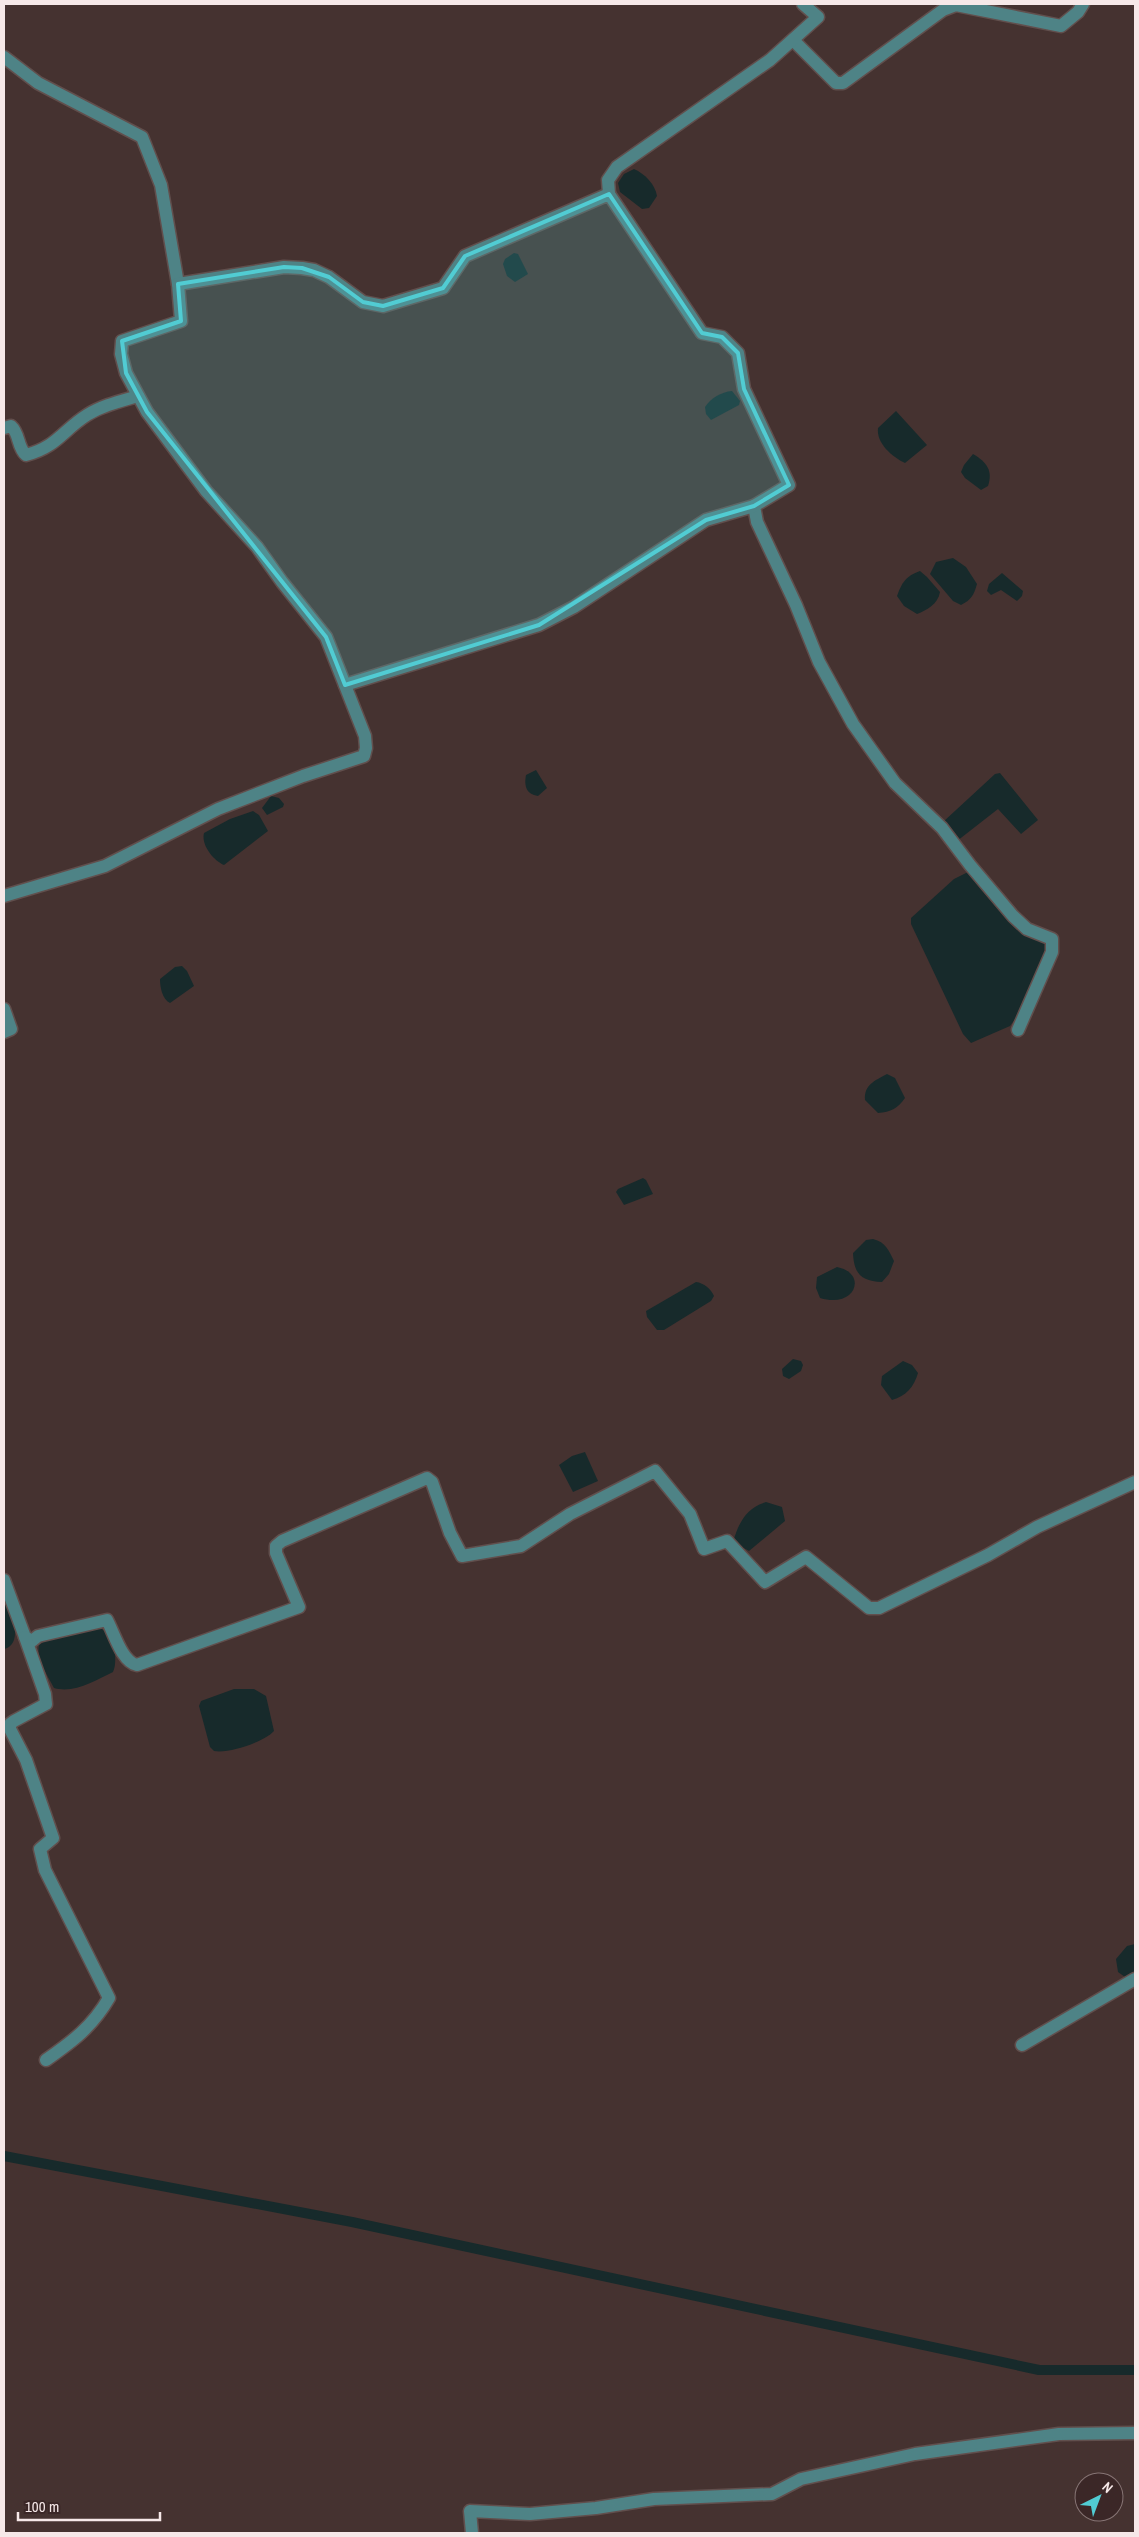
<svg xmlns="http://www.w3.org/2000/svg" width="1139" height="2537" font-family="'Archivo Narrow',sans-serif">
  <rect width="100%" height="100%" fill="#453230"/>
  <g fill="#172a2b">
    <path d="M634,169C645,174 655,184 657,196L649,208L642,209L620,192L618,183L624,174Z"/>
    <polygon points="514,253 518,254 528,274 515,282 507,276 503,264 505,259"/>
    <path d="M732,391L740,401L739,405L711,420L706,414L705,407C711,398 721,392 732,391Z"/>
    <path d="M896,411L927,445L905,463C892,457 876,443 878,428Z"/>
    <path d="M973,454C987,462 993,471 988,486L981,490L965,478L961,472L964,465Z"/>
    <path d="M953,558L966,567L977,584C974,595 971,600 961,605L953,601L930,574L936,562Z"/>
    <path d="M920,571L927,577L940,592C938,604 927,610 917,614L904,606L897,596C902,582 906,576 920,571Z"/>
    <polygon points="1002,573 1023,591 1022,596 1017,601 1001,590 991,595 987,591 989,584"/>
    <path d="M536,770L547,788L538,796C526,794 524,786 526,775Z"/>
    <polygon points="1000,773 1038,820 1021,834 998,809 957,841 943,822 995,774"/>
    <polygon points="271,796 279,798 284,804 283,807 267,815 262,808"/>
    <path d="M253,811L259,815L268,831L224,865C213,860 201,845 204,833L230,819Z"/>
    <polygon points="968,872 1043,941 1048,949 1018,1015 1010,1026 971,1043 963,1034 911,924 911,918 954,879"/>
    <path d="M182,966L187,971L194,986L170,1003C162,999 160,987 160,979L175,967Z"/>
    <path d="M887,1074L895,1078L905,1098C898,1108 891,1112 878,1113L865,1100C864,1085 874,1081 887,1074Z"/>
    <polygon points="643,1178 646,1180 653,1194 624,1205 616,1192 618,1189"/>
    <path d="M873,1239C886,1242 889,1251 894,1261L889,1274L882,1282C861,1281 854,1274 853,1253L866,1240Z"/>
    <path d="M837,1267C868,1273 856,1309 820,1298L816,1288L817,1277Z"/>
    <path d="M696,1282C704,1283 711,1289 714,1296L711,1301L664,1330H657L647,1317L646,1311Z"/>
    <polygon points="793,1359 801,1361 803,1365 801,1371 789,1379 783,1376 782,1369"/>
    <path d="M903,1361L912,1365L918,1373C914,1387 906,1396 892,1400L881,1385L882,1376Z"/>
    <polygon points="585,1452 598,1481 573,1492 559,1465 572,1456"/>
    <path d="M766,1502L782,1507L785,1521L749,1551L733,1542C739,1522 746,1508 766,1502Z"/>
    <path d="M4,1588C8,1603 27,1644 4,1649Z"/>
    <path d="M95,1627C113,1628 119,1659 113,1672C96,1680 74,1694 54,1688C48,1676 36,1659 39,1645L45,1641Z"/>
    <path d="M234,1689H254L266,1696L274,1731C264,1742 228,1754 214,1751L210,1747L199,1706L201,1701Z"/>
    <polygon points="1135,1944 1135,1972 1125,1977 1118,1972 1116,1959 1127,1946"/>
  </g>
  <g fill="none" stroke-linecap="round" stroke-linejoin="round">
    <polyline stroke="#172a2b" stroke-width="10" points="4,2156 352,2222 1039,2370 1135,2370"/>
    <g stroke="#614f4d" stroke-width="15">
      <g id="minor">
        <polyline points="793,40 836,83 843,83 943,10 956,5 1061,26 1078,12 1083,4"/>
        <polyline points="4,57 38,83 142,137 161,185 178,284 181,321 122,341 121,354 126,373 147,412 206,491 257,547 282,582 326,637 365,736 366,748 364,756 303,776 218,809 105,866 4,896"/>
        <polyline points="609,194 608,180 617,167 770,60 818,17 803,4"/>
        <polyline points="178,284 284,267 302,268 314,270 329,277 363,302 383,306 443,288 465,256 609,194 702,333 722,337 738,353 744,389 789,485 754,506 757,522 796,605 819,662 853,724 895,783 942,828 970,865 1013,916 1027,929 1052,939 1052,952 1018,1030"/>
        <path d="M4,428L11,426C20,434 17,447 26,455C57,447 63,430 87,415C103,405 121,401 138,396"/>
        <polyline points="345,685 539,625 574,607 706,520 754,506"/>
        <polyline points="4,1009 11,1029 4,1032"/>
        <path d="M4,1580L25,1637L32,1641L38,1636L107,1620C114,1633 122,1662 137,1665L299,1607L276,1553V1546L282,1541L427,1478L432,1482L450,1533L462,1556L521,1546L570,1514L655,1471L690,1514L704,1549L727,1541L765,1582L806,1557L869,1608H879L988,1555L1037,1527L1135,1482"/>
        <path d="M25,1637L45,1694L46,1704L14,1721L10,1724V1729L26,1760L53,1838L40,1849L45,1870L109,1998C92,2027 73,2041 46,2060"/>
        <polyline points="1022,2045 1135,1979"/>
        <polyline points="472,2533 470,2511 530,2514 596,2508 654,2499 772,2494 801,2479 915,2454 1059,2434 1135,2433"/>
      </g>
    </g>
    <use href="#minor" stroke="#4e8386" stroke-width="12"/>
  </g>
  <path fill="#51ccd3" fill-opacity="0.2" stroke="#51ccd3" stroke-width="4" stroke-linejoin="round" d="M609,194L702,333L722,337L738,353L744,389L789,485L754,506L706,520L539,625L345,685L326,637L147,412L126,373L122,341L181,321L178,284L284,267L302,268L329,277L363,302L383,306L443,288L465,256Z"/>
  <rect width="1139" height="2537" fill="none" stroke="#f6e8e8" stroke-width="10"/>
  <g transform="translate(1099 2497) rotate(42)"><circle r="24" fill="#3b2727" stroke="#867474"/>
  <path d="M0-4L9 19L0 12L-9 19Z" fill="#51ccd3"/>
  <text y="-8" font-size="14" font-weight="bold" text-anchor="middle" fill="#f6e8e8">N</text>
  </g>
  <path d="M18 2512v8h142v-8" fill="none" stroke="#f6e8e8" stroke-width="2.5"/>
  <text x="25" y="2512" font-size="15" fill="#f6e8e8" stroke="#3b2727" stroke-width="4" paint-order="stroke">100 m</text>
</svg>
